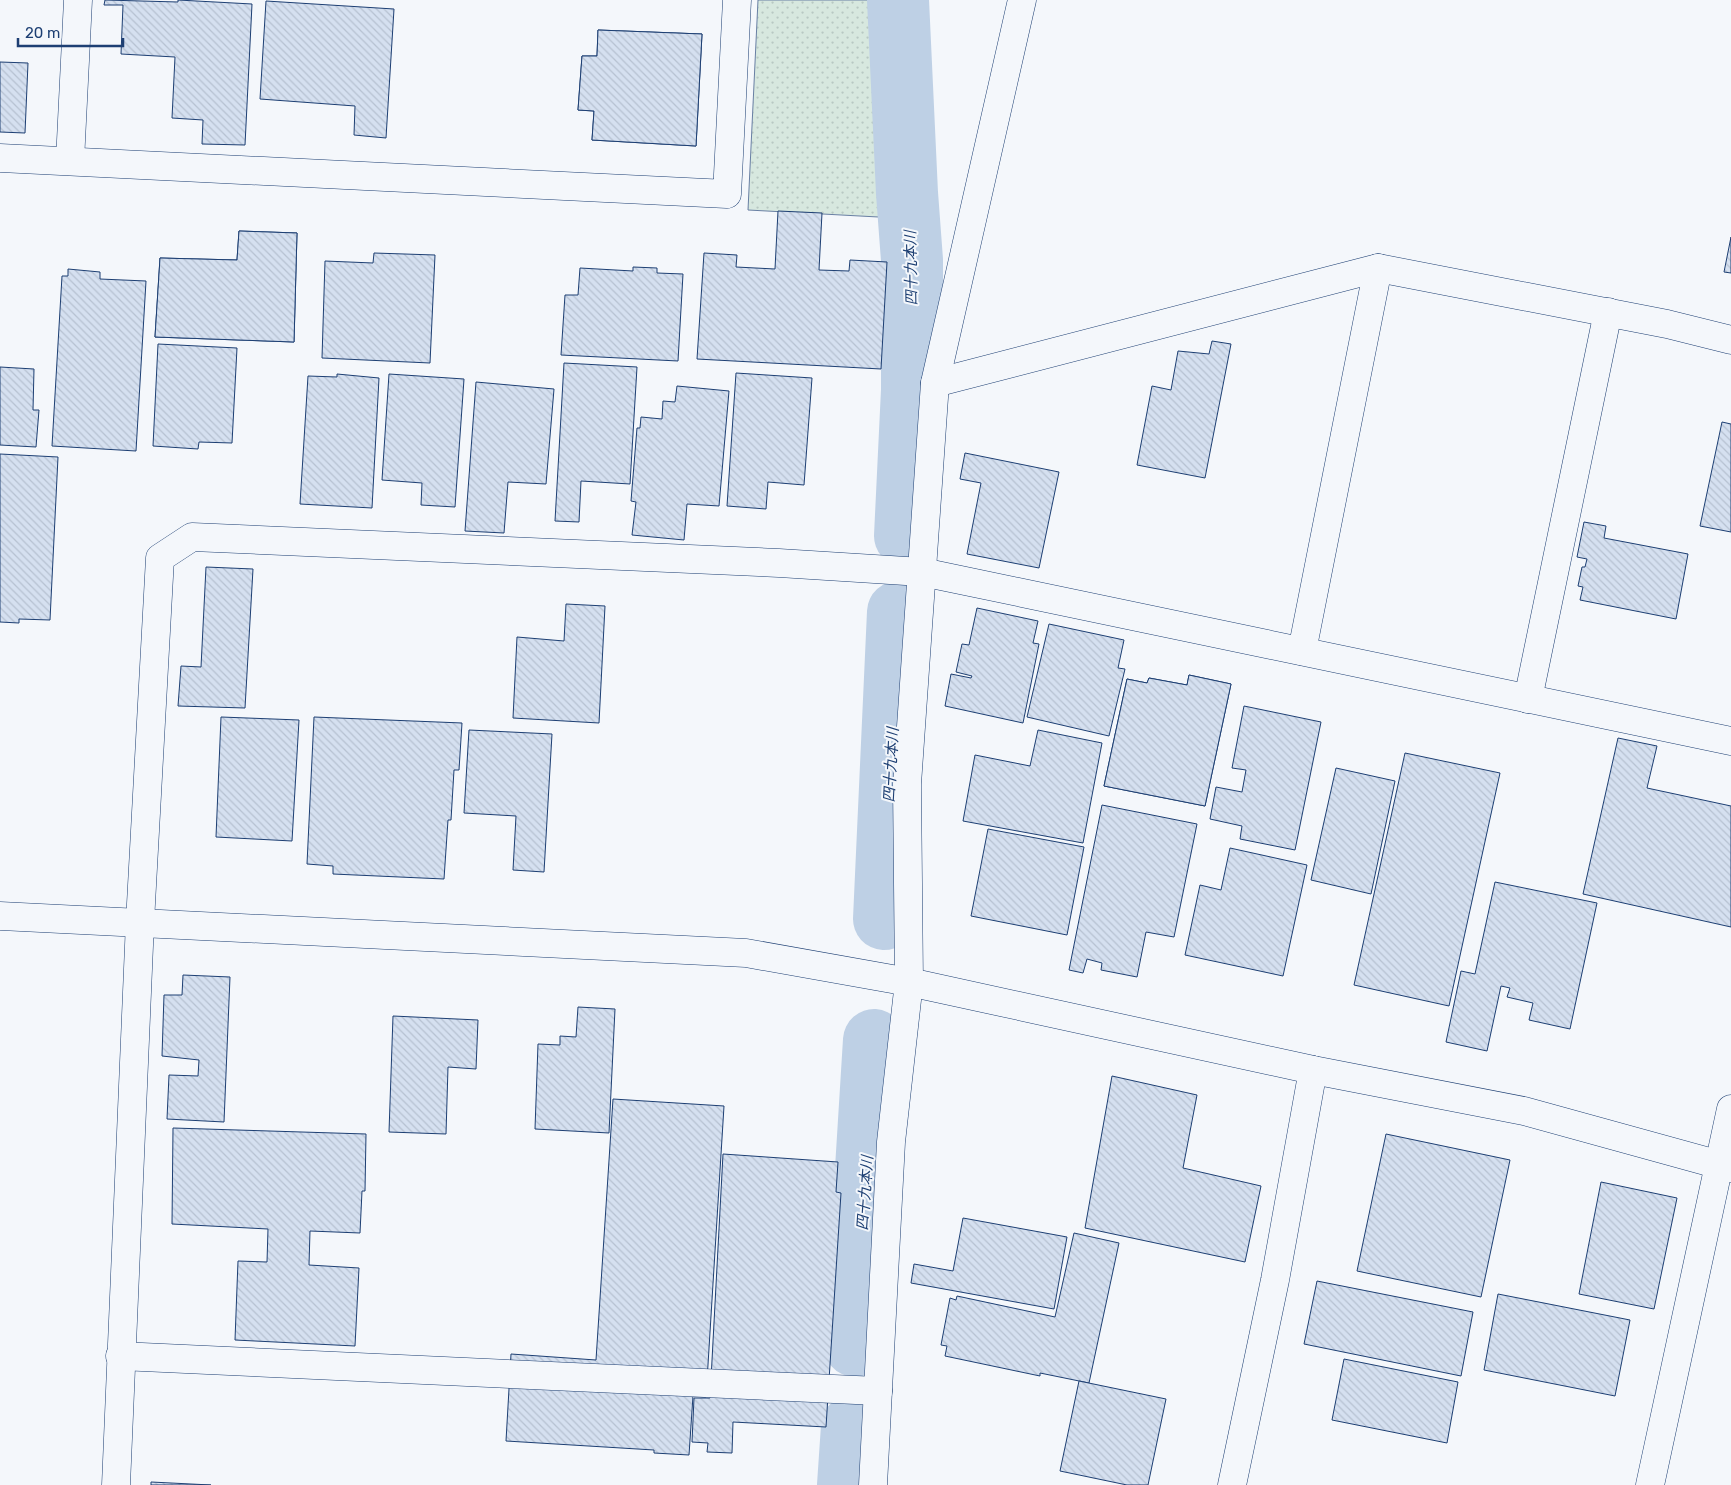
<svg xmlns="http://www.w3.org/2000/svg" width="1731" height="1485" font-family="Rubik,'Noto Sans JP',sans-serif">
  <defs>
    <pattern id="park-dots" width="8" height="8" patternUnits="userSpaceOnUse" patternTransform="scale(1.25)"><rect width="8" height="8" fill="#d7e8df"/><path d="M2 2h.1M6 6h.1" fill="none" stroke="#b8c8c3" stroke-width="1.8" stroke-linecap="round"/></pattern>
    <pattern id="building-back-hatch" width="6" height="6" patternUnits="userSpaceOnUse" patternTransform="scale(1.25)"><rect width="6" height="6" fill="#d5e0f0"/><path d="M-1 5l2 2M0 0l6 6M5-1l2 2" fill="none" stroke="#b6c1d1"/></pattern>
  </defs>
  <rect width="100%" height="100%" fill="#f4f7fb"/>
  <polygon fill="url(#park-dots)" stroke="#687fa3" points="758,0 885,0 897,218 748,210"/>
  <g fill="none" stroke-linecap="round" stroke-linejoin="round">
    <g stroke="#bed0e5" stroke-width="62">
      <polyline points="898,0 907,193 912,260 912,390 905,536"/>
      <polyline points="884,919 898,612"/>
      <polyline points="855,1346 874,1040"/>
      <polyline points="848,1485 852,1426"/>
    </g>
  </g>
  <g fill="url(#building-back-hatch)" stroke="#1d3f73">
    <polygon points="105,0 178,2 178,0 252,4 245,145 202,144 203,120 172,118 175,57 121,54 123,5 104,5"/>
    <polygon points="266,1 394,9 386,138 354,135 355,106 260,99"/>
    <polygon points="598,30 702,34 696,146 592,140 594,111 578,110 582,56 597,56"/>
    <polygon points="598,30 702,34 696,146 592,140 594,111 578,110 582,56 597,56"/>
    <polygon points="0,62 28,63 25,133 0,132"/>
    <polygon points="778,211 822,213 819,270 849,271 850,260 887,262 881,369 697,359 704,253 737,255 736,267 775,269"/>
    <polygon points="239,231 297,233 294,342 155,337 160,258 237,260"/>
    <polygon points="239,231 297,233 294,342 155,337 160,258 237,260"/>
    <polygon points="1731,237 1731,273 1724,272"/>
    <polygon points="374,253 435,255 430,363 322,358 325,261 373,263"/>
    <polygon points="633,267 657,268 657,273 683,274 678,361 561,355 565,295 578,295 580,268 633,271"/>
    <polygon points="68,269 100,272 100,279 146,281 136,451 52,446 62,276 68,276"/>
    <polygon points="1212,341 1231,344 1205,478 1137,465 1152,386 1171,390 1178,351 1209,354"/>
    <polygon points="158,344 237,348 232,443 199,442 198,449 153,446"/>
    <polygon points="564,363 637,367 630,484 581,481 579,522 555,521"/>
    <polygon points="0,367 34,369 33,410 39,410 36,447 0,445"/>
    <polygon points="736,373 812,378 804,485 768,482 766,509 727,506"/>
    <polygon points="337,374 379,378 372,508 300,504 308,376 337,377"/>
    <polygon points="389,374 464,379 455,507 421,505 422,483 382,480"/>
    <polygon points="476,382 554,389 546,484 508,482 504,533 465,531"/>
    <polygon points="677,386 729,391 719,506 687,504 684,540 632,535 636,502 631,501 637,428 640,428 641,417 662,419 663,401 675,402"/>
    <polygon points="1722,422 1731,424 1731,532 1700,526"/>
    <polygon points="965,453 1059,472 1039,568 967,554 981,483 960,479"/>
    <polygon points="0,454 58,457 50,620 19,619 19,623 0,622"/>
    <polygon points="1584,522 1606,526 1604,538 1688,554 1676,619 1580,600 1583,587 1578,586 1582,567 1585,567 1587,559 1577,557"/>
    <polygon points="206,567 253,569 245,708 178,706 181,666 201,667"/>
    <polygon points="566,604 605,606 599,723 513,718 517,637 564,641"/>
    <polygon points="977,608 1038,621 1033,643 1039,644 1023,723 945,706 951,674 971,678 972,676 956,672 962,644 969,645"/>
    <polygon points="1049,624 1124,640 1118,668 1125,669 1109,736 1027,717"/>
    <polygon points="1189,675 1231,684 1205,806 1104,786 1127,679 1147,683 1149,678 1187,685"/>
    <polygon points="1189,675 1231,684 1205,806 1104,786 1127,679 1147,683 1149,678 1187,685"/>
    <polygon points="1244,706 1321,722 1295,850 1240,839 1242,826 1210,819 1216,787 1242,792 1246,770 1232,768"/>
    <polygon points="221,717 299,720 292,841 216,837"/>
    <polygon points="314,717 462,723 459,770 454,770 451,820 448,820 444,879 333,874 333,866 307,864"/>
    <polygon points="469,730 552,734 544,872 513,870 516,816 464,813"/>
    <polygon points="1038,730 1102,743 1083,843 963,821 975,755 1030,766"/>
    <polygon points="1618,738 1657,746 1647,788 1731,806 1731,927 1583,894"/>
    <polygon points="1405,753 1500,773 1449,1006 1354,985"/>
    <polygon points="1336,768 1395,781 1371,894 1311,880"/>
    <polygon points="1102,805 1197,824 1174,937 1146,932 1137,977 1101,970 1102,963 1087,959 1083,973 1069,970"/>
    <polygon points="988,829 1084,847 1067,935 971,916"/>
    <polygon points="1230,848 1307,865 1283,976 1185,955 1200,885 1221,890"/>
    <polygon points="1495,882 1597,903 1570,1029 1529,1020 1533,1003 1507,997 1510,988 1501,986 1487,1051 1446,1042 1461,971 1475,974"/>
    <polygon points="183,975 230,977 224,1122 167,1119 169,1075 198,1076 199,1060 162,1056 164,995 182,995"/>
    <polygon points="578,1007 615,1009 609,1133 535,1129 538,1044 560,1045 560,1036 576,1037"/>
    <polygon points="393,1016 478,1020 476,1069 448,1067 446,1134 389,1132"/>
    <polygon points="1112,1076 1197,1095 1183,1168 1261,1186 1245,1262 1085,1228"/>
    <polygon points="613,1099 724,1106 706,1397 693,1396 689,1455 654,1453 654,1450 506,1441 511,1354 596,1360"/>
    <polygon points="173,1128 366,1134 365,1191 362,1191 360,1233 310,1231 309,1265 359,1268 355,1346 235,1340 238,1261 267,1262 268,1229 172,1224"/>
    <polygon points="1386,1134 1510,1160 1481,1297 1357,1271"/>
    <polygon points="723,1154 838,1162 836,1192 841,1193 826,1427 733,1422 732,1453 707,1452 708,1443 692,1442 694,1398 710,1398"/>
    <polygon points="1601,1182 1677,1198 1654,1309 1579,1294"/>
    <polygon points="963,1218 1067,1237 1054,1309 911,1283 914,1264 953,1271"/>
    <polygon points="1074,1233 1119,1243 1089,1383 1040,1373 1040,1376 945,1356 947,1346 941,1345 950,1298 956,1300 957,1296 1055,1317"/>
    <polygon points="1317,1281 1473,1312 1461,1376 1304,1344"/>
    <polygon points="1498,1294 1630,1320 1615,1396 1484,1370"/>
    <polygon points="1344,1359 1458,1382 1447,1443 1332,1420"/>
    <polygon points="1079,1381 1166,1399 1148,1485 1127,1485 1060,1471"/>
    <polygon points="151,1482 211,1485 151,1485"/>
  </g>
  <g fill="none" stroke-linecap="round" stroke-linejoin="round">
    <g stroke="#1d3f73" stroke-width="29">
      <g id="street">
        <polyline points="0,158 727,194 737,0"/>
        <polyline points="70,161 78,0"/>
        <polyline points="935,383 1378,268 1667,324 1731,340"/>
        <polyline points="1302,651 1378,268"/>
        <polyline points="1528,699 1608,312"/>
        <polyline points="120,1356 878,1391"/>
        <polyline points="116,1485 140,922 160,558 192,537 779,563 922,572 1731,741"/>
        <polyline points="873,1485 891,1142 909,982 907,784 935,383 1022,0"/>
        <polyline points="1232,1485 1275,1280 1313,1070"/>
        <polyline points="1650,1485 1731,1109"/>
      </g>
    </g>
    <g stroke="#1d3f73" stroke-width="29">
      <polyline id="secondary" points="0,916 746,953 909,982 1313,1070 1524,1111 1731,1168"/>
    </g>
    <use href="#street" stroke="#f4f7fb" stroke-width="28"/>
    <use href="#secondary" stroke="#f4f7fb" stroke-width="28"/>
  </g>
  <g text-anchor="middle" stroke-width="4" stroke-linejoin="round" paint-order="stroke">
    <g font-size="15" font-style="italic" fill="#1d3f73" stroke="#f4f7fb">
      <text transform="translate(911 268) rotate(-91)" y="5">四十九本川</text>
      <text transform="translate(891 765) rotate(-87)" y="5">四十九本川</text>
      <text transform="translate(865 1193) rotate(-86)" y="5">四十九本川</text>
    </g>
  </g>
  <path d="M18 38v8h105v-8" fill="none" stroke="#1d3f73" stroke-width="2.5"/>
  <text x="25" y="38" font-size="15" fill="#1d3f73" stroke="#f4f7fb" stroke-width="4" paint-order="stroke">20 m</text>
</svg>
